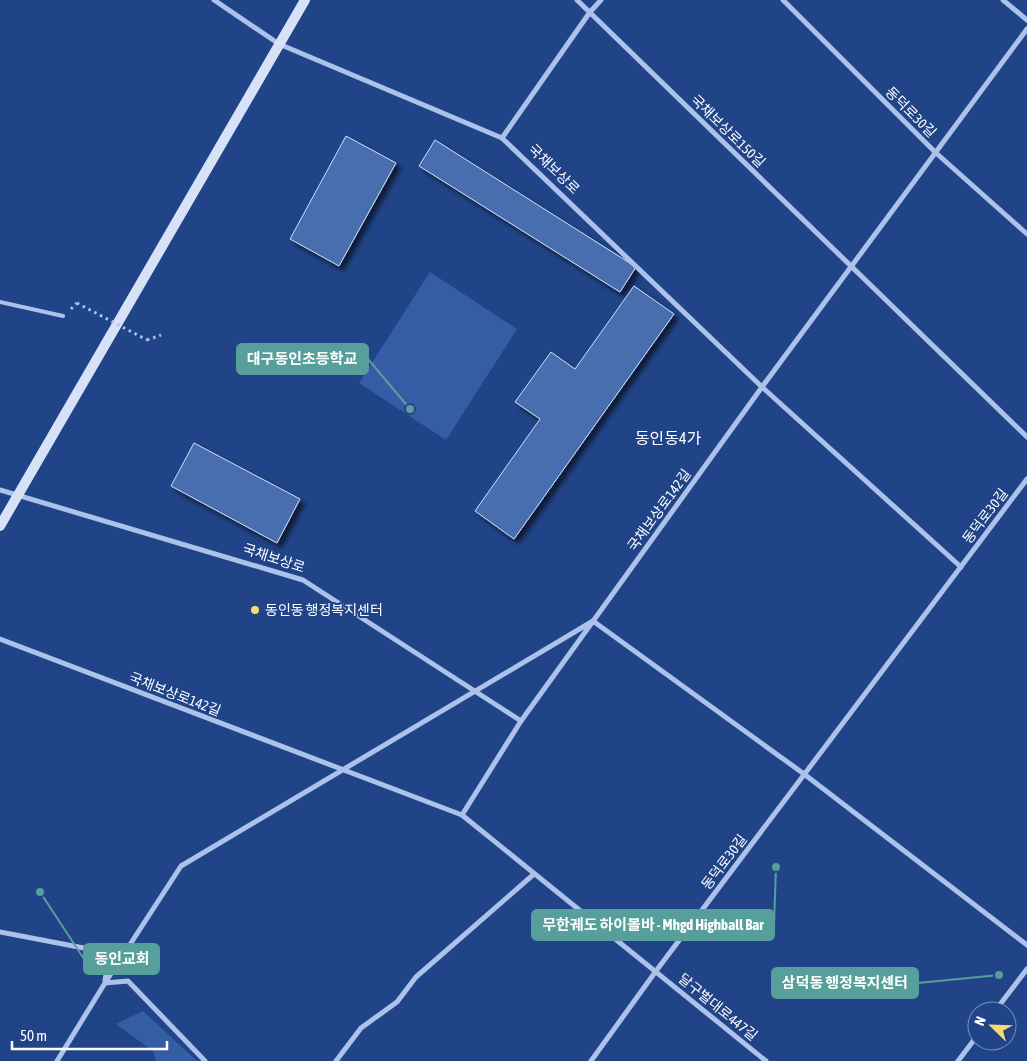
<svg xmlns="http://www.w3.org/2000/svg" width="1027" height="1061" font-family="'Asap Condensed','Noto Sans KR',sans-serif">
  <defs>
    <filter id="shadow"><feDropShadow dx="4.5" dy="4.5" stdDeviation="2.5" flood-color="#0009"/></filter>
  </defs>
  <rect width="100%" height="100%" fill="#214488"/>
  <g fill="#355da5">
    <polygon points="430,272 517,329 446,440 359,383"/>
    <polygon points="143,1011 197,1061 156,1061 153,1051 116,1024"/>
  </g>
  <g fill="#4a6eb0" stroke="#d0def8" filter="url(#shadow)">
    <polygon points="346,136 396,163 339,266 290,239"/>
    <polygon points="435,140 636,267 620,292 419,166"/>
    <polygon points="634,286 674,314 514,539 475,511 540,419 515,402 551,352 575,369"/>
    <polygon points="194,443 300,499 277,543 171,486"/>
  </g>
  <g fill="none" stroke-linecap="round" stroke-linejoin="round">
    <g stroke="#acc2ea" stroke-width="3" stroke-dasharray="2.5 4" stroke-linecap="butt">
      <polyline points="71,309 77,303"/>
      <polyline points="147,340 161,335"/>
    </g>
    <polyline stroke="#acc2ea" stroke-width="4" points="0,302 63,316"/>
    <g stroke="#acc2ea" stroke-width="5">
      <polyline points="214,0 279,44 502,138 762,387 961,567"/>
      <polyline points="577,0 1027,437"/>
      <polyline points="783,0 935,152 1027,234"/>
      <polyline points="1003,0 1027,20"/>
      <polyline points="502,138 590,12 601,0"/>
      <polyline points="0,490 303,580 521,721"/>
      <polyline points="0,639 462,815 766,1061"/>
      <polyline points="462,815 521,721 762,387 1027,29"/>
      <polyline points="0,932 110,953 105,980"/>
      <polyline points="105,983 128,981 205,1061"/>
      <polyline points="995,1011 1027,969"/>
      <polyline points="57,1061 105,983 181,866 593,621 804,774 1027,945"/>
      <polyline points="336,1061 361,1028 397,1002 416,977 534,874"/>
      <polyline points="591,1061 656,971 1027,479"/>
      <polyline points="958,1061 977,1036"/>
    </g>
    <polyline stroke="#d7e2f8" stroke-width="10" points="0,526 305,0"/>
    <polyline stroke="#acc2ea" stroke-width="3" stroke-dasharray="2.5 4" stroke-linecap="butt" points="77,303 147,340"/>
  </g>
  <circle fill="#f7dc6d" stroke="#214488" stroke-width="2" cx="255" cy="610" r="5"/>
  <g text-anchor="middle" stroke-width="4" stroke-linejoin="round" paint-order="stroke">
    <g font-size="14" fill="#fff" stroke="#214488">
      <text transform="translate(911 112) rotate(45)" y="5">동덕로30길</text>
      <text transform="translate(728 131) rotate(44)" y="5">국채보상로150길</text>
      <text transform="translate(554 169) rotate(44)" y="5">국채보상로</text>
      <text transform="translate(659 510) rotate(-54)" y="5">국채보상로142길</text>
      <text transform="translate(985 516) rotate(-53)" y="5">동덕로30길</text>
      <text transform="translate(274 558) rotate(18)" y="5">국채보상로</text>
      <text transform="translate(175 694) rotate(21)" y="5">국채보상로142길</text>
      <text transform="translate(724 862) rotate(-53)" y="5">동덕로30길</text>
      <text transform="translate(718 1007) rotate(39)" y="5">달구벌대로447길</text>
    </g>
    <g font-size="14" fill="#fff" stroke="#214488" text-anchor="start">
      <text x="265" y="615">동인동 행정복지센터</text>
    </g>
    <g font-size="16" fill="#fff" stroke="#214488">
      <text x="668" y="444">동인동4가</text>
    </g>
  </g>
  <path fill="none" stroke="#579f9a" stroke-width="2" d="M410 409L368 359M776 867L774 925M40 892L84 959M999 975L918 983"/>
  <g fill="#579f9a" stroke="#214488" stroke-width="2">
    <circle cx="410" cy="409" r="5"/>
    <circle cx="776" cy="867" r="5"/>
    <circle cx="40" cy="892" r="5"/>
    <circle cx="999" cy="975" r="5"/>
  </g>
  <g fill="#579f9a" stroke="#579f9a" stroke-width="2">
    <rect x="237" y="344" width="131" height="30" rx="5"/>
    <rect x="532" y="910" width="242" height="30" rx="5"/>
    <rect x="84" y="944" width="75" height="30" rx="5"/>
    <rect x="772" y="968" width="146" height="30" rx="5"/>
  </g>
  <g font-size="15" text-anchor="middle" font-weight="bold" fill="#fff">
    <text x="302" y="364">대구동인초등학교</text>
    <text x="653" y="930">무한궤도 하이볼바 - Mhgd Highball Bar</text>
    <text x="122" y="964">동인교회</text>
    <text x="845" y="988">삼덕동 행정복지센터</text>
  </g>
  <g transform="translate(992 1026) rotate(293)"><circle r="24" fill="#214488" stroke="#7a8fb8"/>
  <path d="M0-4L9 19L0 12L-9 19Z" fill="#f7dc6d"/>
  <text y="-8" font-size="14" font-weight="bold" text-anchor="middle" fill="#ffffff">N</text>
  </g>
  <path d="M12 1041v8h155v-8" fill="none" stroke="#ffffff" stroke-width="2.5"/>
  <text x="20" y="1041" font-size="15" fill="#ffffff" stroke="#214488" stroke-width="4" paint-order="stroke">50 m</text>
</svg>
